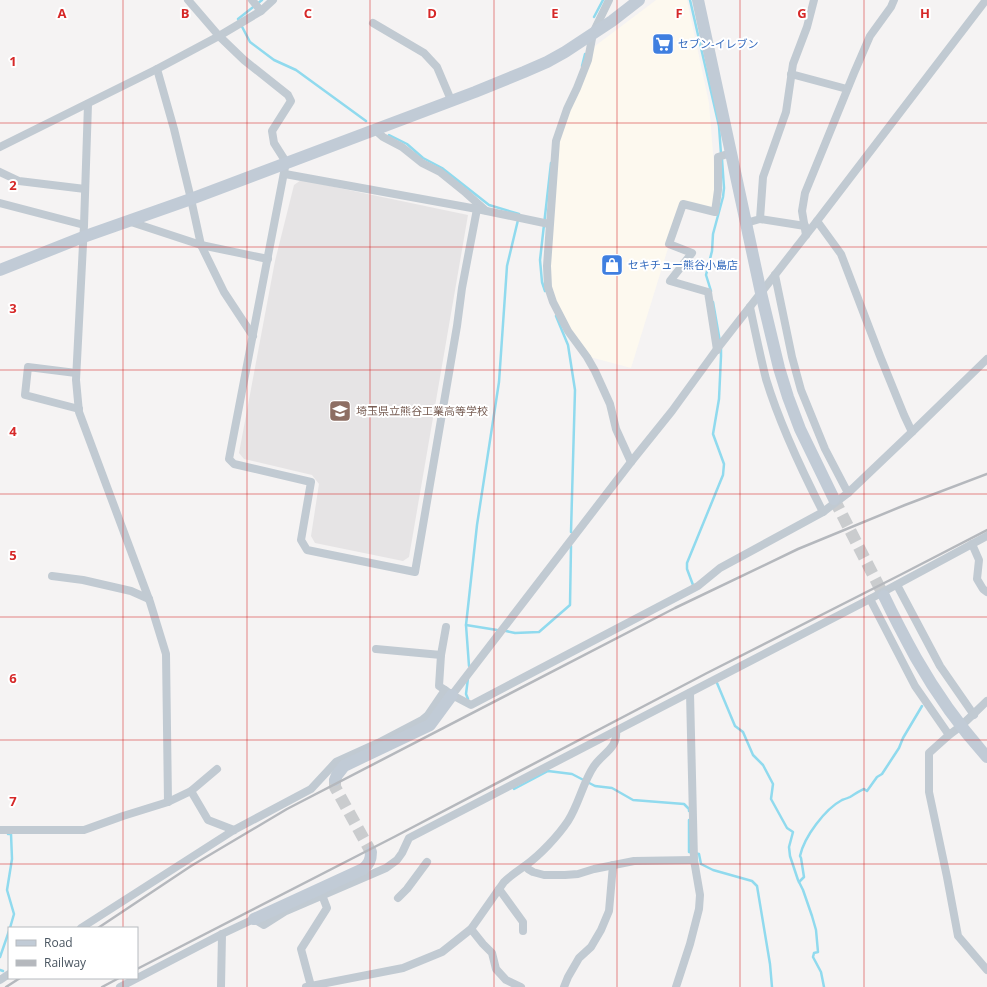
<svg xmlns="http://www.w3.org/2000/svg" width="987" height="987" font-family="'Open Sans','Noto Sans JP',sans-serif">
  <rect width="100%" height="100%" fill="#f5f3f3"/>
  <polygon fill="#fdf9ef" points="656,0 687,0 709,103 716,191 711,209 682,203 631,368 590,357 572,334 549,287 558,143 595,46"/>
  <polygon fill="#e6e4e5" points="301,180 468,215 409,557 403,561 315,543 311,536 319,484 312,475 244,459 239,453 275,261 294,185"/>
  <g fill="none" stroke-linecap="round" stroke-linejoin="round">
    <g stroke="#90daee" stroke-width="2.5">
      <polyline points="262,0 238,19 250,42 274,60 296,70 366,121"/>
      <polyline points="690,0 719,126 721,154"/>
      <polyline points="594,17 603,0"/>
      <polyline points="582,66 585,54"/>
      <polyline points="389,135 407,144 423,158 442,168 489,205 519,214"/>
      <polyline points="545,291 542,282 540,260 551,163"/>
      <polyline points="711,291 706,275 712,251 713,234 723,197 724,188 722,159"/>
      <polyline points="713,302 720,342"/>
      <polyline points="556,316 568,345 575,390 571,532"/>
      <polyline points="693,585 687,569 687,563 723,475 724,464 713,434 719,399 721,356 721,349"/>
      <polyline points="466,625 497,630"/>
      <polyline points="506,631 515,633 539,632 570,605 571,546"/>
      <polyline points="469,666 466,625 477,525 499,382 507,266 518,220"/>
      <polyline points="717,683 735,726 743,732 753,755 763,765 773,784 771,799 787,828 793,832 789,847 790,856 798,880 803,890 812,916 816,930 818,952 814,953 813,957 821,972 824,987"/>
      <polyline points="468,699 466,694 468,678"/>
      <polyline points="513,787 514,789 548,771 572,774 595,786 612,788 633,800 684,804 689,809 689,811"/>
      <polyline points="689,820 689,852 699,854 701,864 713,870 752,881 757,886 770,964 772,987"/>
      <polyline points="8,834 11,834 12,859 7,890 14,914 10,928"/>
      <path d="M799,882L804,877L801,858L800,856C804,837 825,809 842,800C845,799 848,798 850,797C855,794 859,791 864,789L867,791L877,777L882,774L899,748L903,738L922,706"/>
      <polyline points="0,957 9,931"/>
      <polyline points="0,970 3,971"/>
    </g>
    <g stroke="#caccce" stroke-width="12" stroke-dasharray="12 6" stroke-linecap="butt">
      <polyline points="834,499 884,596"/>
      <polyline points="335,780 335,787 371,852"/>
    </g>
    <g stroke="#c1cad2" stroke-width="8">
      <polyline points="188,0 219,36 244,60 288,95 291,101 272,131 274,143 286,162 229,459 234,464 311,482 301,540 307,550 415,572 457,326 462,288 477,209"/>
      <polyline points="252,0 261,11"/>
      <polyline points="609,0 593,33 588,60 577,88 567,109 556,141 547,266 548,287 553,302 568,331 587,357 595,371 610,404 616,429 631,462"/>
      <polyline points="373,23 424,53 437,67 451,100"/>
      <polyline points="157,69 174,129 191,199 201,245 224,292 253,336"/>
      <polyline points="791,74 847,89"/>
      <polyline points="88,104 84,225 76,380 79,412 150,602 166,654 168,802"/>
      <polyline points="374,129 383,137 402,147 422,163 440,172 466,193 485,210"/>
      <polyline points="0,147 157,69 219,36 261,11 273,0"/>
      <polyline points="0,172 19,181 85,189"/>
      <polyline points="285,174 477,209 549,224"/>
      <polyline points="0,203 84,225"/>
      <polyline points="760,219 805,226"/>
      <polyline points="128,221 201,245 268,259"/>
      <polyline points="817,221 841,254 880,356 904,415 912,432"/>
      <polyline points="746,223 760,219 763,177 786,112 793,64 807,27 814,0"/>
      <polyline points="806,235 802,211 805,193 854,73 870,36 891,7 894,0"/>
      <polyline points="775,275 792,357 801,390 825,449 848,493"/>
      <path d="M750,307C755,331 760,355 766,379C780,425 801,469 823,512"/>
      <polyline points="717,350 708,292 670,281 692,253 669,244 683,204 715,212 718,190 718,157 731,153"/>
      <polyline points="76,373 28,367 25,395 79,409"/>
      <polyline points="972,544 979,560 977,579 983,589 987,592"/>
      <polyline points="52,576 83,580 131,591 149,599"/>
      <polyline points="897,585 940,666 974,715"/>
      <polyline points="870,599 915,686 949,735"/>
      <polyline points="376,649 441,655"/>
      <polyline points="445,690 439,686 441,655 446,627"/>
      <polyline points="452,695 631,462 672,411 717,349 817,221 986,0"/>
      <polyline points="987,701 961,726 949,735 929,753 929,792 947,877 958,936 987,970"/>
      <polyline points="191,791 217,769"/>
      <polyline points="0,830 84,830 123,816 168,802 191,791 208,820 234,830"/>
      <polyline points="525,866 528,869 533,872 544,875 565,875 578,874 594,869 634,861 694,860"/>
      <polyline points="499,889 523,922 523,931"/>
      <polyline points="398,898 407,889 427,862"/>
      <polyline points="81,928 234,830 311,789 336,762 378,743 422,720 428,715 445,690 452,695 471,705 698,586 720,568 823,512 848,493 912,432 987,359"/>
      <polyline points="471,929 483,944 492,953 496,969 506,980 521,987"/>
      <polyline points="0,980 9,974"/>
      <polyline points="311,986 301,949 327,908 322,895"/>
      <polyline points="120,987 222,934 254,919 264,925 286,911 386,868 397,860 402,853 409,838 870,599 987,536"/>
      <polyline points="221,987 222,934"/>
      <path d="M306,987L403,968L442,952L471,929L504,882C511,875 518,871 526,865C540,855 558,836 568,821C579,804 583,782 594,766C603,753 618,748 616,731"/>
      <polyline points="564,987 568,977 579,958 591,947 601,930 609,911 613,865"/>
      <polyline points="676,987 690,944 699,909 700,895 694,860 690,693"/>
    </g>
    <g stroke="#c1cbd6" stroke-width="12">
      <polyline points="698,0 731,153 761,293 779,368 788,397 800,429 834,499"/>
      <polyline points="0,270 83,237 191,199 475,92 524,72 547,62 565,52 612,21 639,0"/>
      <path d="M884,596C894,617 905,638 916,658C936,693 960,727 987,757"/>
      <polyline points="335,780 337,775 344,766 430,725 452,695"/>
      <path d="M254,919L363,869C369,864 371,860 371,852"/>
    </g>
    <g stroke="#b5b8bd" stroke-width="2.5">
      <polyline points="98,928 191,866 287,809 675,608 798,549 905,505 987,474"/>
      <polyline points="137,969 394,837 707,673 900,575 987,530"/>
      <polyline points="6,987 20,978"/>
      <polyline points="102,987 119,978"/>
    </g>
  </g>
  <path fill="none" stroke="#d62828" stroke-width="1" stroke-opacity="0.55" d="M123,0V928M247,0V987M370,0V987M494,0V987M617,0V987M740,0V987M864,0V987M0,123H987M0,247H987M0,370H987M0,494H987M0,617H987M0,740H987M0,864H987M123,978V987"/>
  <defs>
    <g id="supermarket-square" transform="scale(1.15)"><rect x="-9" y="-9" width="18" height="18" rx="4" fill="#3f7fe0" stroke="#fff"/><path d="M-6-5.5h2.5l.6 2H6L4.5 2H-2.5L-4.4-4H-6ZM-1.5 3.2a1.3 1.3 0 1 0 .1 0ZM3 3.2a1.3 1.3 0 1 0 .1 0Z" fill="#fff"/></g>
    <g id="shop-square" transform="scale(1.15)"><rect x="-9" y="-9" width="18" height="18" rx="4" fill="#3f7fe0" stroke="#fff"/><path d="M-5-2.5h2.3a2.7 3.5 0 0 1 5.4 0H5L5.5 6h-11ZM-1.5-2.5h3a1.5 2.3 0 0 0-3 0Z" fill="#fff"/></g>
    <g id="school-square" transform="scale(1.15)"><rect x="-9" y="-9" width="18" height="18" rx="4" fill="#8d6e63" stroke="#fff"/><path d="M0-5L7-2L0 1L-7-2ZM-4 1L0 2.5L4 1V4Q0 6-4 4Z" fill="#fff"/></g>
  </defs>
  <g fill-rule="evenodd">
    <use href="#supermarket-square" x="663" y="44"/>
    <use href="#shop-square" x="612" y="265"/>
    <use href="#school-square" x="340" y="411"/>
  </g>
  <g text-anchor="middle" stroke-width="4" stroke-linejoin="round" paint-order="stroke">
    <g font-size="11" fill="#366cbe" stroke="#fff" text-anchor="start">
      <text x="678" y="48">セブン-イレブン</text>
      <text x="628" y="269">セキチュー熊谷小島店</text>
    </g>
    <g font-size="11" fill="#785e54" stroke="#fff" text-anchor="start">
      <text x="356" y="415">埼玉県立熊谷工業高等学校</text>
    </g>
  </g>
  <g font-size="13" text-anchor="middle" font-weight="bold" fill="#d62828" stroke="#fff" stroke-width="4" stroke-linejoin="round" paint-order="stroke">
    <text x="62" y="18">A</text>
    <text x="185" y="18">B</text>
    <text x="308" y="18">C</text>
    <text x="432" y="18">D</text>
    <text x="555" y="18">E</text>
    <text x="679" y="18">F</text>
    <text x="802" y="18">G</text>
    <text x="925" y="18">H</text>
    <text x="13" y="66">1</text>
    <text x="13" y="190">2</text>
    <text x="13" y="313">3</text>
    <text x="13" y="436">4</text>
    <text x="13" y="560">5</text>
    <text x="13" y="683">6</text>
    <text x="13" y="806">7</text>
  </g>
  <rect x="8" y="927" width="130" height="52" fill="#ffffff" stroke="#b7bbc0"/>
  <rect x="16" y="940" width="20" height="6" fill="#c1cbd6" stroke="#b7bbc0"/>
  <text x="44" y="947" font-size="12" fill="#4a5661">Road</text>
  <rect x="16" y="960" width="20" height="6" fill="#b5b8bd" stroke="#b7bbc0"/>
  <text x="44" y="967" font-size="12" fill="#4a5661">Railway</text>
</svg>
